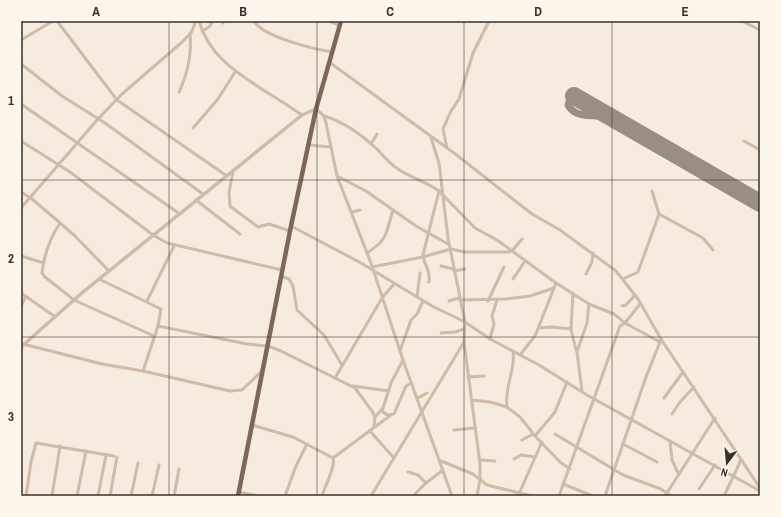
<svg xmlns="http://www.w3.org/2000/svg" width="781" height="517" font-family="'Archivo Narrow',sans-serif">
  <rect width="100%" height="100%" fill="#f5ebde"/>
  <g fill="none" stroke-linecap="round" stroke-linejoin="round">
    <path stroke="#988e84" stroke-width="7" d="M574,96L570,98L568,105C576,120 597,114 612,117"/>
    <polyline stroke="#988e84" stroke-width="18" points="574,96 760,203"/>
    <g stroke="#cfbca8" stroke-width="3">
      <polyline points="57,21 117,100 227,176"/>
      <path d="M199,21C209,57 239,74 268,93C280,100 291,108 302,115"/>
      <polyline points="222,21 223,23"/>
      <path d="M254,21C263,37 314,49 332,52"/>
      <polyline points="329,21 340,26"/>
      <polyline points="742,21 760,30"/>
      <polyline points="202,31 209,27 213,21"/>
      <polyline points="21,40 53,21"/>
      <polyline points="329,62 454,153 532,214 560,230 616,271 638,299 661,339 760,488"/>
      <polyline points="21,64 62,96 105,123 203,194"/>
      <path d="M179,92C188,73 192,55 190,33"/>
      <polyline points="21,104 180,214"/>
      <polyline points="316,109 324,116 326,123 337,176 371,263 403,360 452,496"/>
      <path d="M324,116C345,122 362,135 378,150C384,157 390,164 398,169C411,178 427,182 439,191L475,228L497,240L556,283L589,304L614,314L625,323L640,304"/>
      <polyline points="193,128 218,99 235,72"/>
      <polyline points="431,138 439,163 448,238 465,322 464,342 480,464 480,480 477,496"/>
      <polyline points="21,141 70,172 153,235 167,243 282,270"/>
      <polyline points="744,141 760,150"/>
      <polyline points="371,144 377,134"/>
      <polyline points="308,145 331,147"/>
      <polyline points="447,148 443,129 451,111 459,99 473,53 489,21"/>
      <polyline points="233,171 229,193 230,206 258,227 269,224 290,231"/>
      <polyline points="337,176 366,191 416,226 448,244"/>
      <polyline points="21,192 31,198 74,235 109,271"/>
      <polyline points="196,200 240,234"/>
      <polyline points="21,208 98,119 122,94 181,43 191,33 196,21"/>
      <polyline points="352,212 360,210"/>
      <polyline points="659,214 703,238 713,250"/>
      <path d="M60,223C50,238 44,255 42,273L45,277L74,300L154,336"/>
      <polyline points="291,226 361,263 432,306 465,322 490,339 539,365 587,395 760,491"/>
      <path d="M367,253C389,239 386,232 393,210"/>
      <polyline points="21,256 44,263"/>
      <polyline points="441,266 453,269"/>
      <polyline points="372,267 423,257 451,249 465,252 508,252 512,251 522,239"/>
      <polyline points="454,271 465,269"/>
      <polyline points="586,274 592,262 593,253"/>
      <polyline points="281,276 289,279 293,286 297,310 324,335 342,365"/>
      <polyline points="99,279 161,309 158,326 143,371"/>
      <polyline points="513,279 525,261"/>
      <polyline points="623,279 638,272 659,214 652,191"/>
      <path d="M429,282C431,269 424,266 423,255L439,191"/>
      <polyline points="21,293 54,316"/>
      <polyline points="573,293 571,329 576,350"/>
      <polyline points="417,297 420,273"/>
      <polyline points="459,300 506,299 530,296 554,288 556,283"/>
      <polyline points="147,301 174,246"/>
      <polyline points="449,301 459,298"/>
      <polyline points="488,301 504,267"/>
      <polyline points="21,306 26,296"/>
      <polyline points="622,306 626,305 635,295"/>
      <polyline points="158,326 247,344 268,346 281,351 355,388 372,411 375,417 374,427"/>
      <polyline points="539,328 551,327 571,329"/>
      <polyline points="441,333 455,332 464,329"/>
      <polyline points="490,339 494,324 492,316 497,300"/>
      <polyline points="23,344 102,364 143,371 230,391 242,390 261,372"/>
      <polyline points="400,351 411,320 417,314 423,301"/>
      <polyline points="520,355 535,336 554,288"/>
      <polyline points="403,360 391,383 382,411 387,415 394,414 406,386 412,383"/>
      <polyline points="468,377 484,376"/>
      <polyline points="335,378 382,298 394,284"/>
      <polyline points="353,386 389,391"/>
      <polyline points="582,391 577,352 587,323 589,304"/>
      <polyline points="418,398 427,393"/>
      <polyline points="664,398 683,372"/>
      <polyline points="472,400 490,402 507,407 520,417 535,436 560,462 570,469"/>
      <path d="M507,407C504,388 516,369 513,351"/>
      <polyline points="672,414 680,402 694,387"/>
      <polyline points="375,417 382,409"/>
      <polyline points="252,425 293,437 333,458"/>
      <polyline points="454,430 475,428"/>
      <polyline points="370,431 393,457"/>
      <polyline points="555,434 623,475 661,489 671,496"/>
      <polyline points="535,436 555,412 567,382"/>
      <polyline points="522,440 533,434"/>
      <polyline points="670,441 672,460 678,473"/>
      <polyline points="623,444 657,462"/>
      <polyline points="333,458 391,415"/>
      <polyline points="514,459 521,455 535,457"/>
      <polyline points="480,460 495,461"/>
      <polyline points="441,461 473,474 487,485 532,496"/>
      <polyline points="408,472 418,475 426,483"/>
      <polyline points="563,484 593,496"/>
      <polyline points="699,489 715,465"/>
      <polyline points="239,492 258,496"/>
      <polyline points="26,496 31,462 36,443 114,456"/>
      <polyline points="52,496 60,446"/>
      <polyline points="77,496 86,451"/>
      <polyline points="98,496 106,455"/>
      <polyline points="110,496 117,457"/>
      <polyline points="131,496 138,463"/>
      <polyline points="152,496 159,465"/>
      <polyline points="174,496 179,469"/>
      <polyline points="285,496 296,466 307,444"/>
      <path d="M322,496C325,486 336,466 333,458"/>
      <polyline points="371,496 464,342"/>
      <polyline points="413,496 426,483 443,470"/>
      <polyline points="518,496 542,442"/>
      <polyline points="559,496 620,326 625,323 660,342 661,339"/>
      <polyline points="605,496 646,377 660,342"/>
      <polyline points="665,496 715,418"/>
      <polyline points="724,496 741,460"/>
    </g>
    <polyline stroke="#cfbca8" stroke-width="3.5" points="21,347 83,292 302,115 316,109"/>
    <polyline stroke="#7e6758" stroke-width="4.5" points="238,496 291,226 316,109 341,21"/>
  </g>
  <path fill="none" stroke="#3b3029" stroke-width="1" stroke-opacity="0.55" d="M169,21V496M317,21V496M464,21V496M612,21V496M21,180H760M21,337H760"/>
  <rect width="781" height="517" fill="none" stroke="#fcf5eb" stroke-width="44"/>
  <g transform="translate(727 463) rotate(196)" stroke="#fcf5eb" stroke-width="3" paint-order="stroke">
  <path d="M0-3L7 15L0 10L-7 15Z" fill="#3b3029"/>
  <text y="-6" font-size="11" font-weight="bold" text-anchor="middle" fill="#3b3029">N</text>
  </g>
  <rect x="22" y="22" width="737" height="473" fill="none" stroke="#3b3029" stroke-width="1.5"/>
  <g font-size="13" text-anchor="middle" font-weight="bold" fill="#3b3029">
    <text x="96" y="16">A</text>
    <text x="243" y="16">B</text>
    <text x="390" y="16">C</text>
    <text x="538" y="16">D</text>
    <text x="685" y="16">E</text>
    <text x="11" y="105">1</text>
    <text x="11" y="263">2</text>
    <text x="11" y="421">3</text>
  </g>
</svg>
